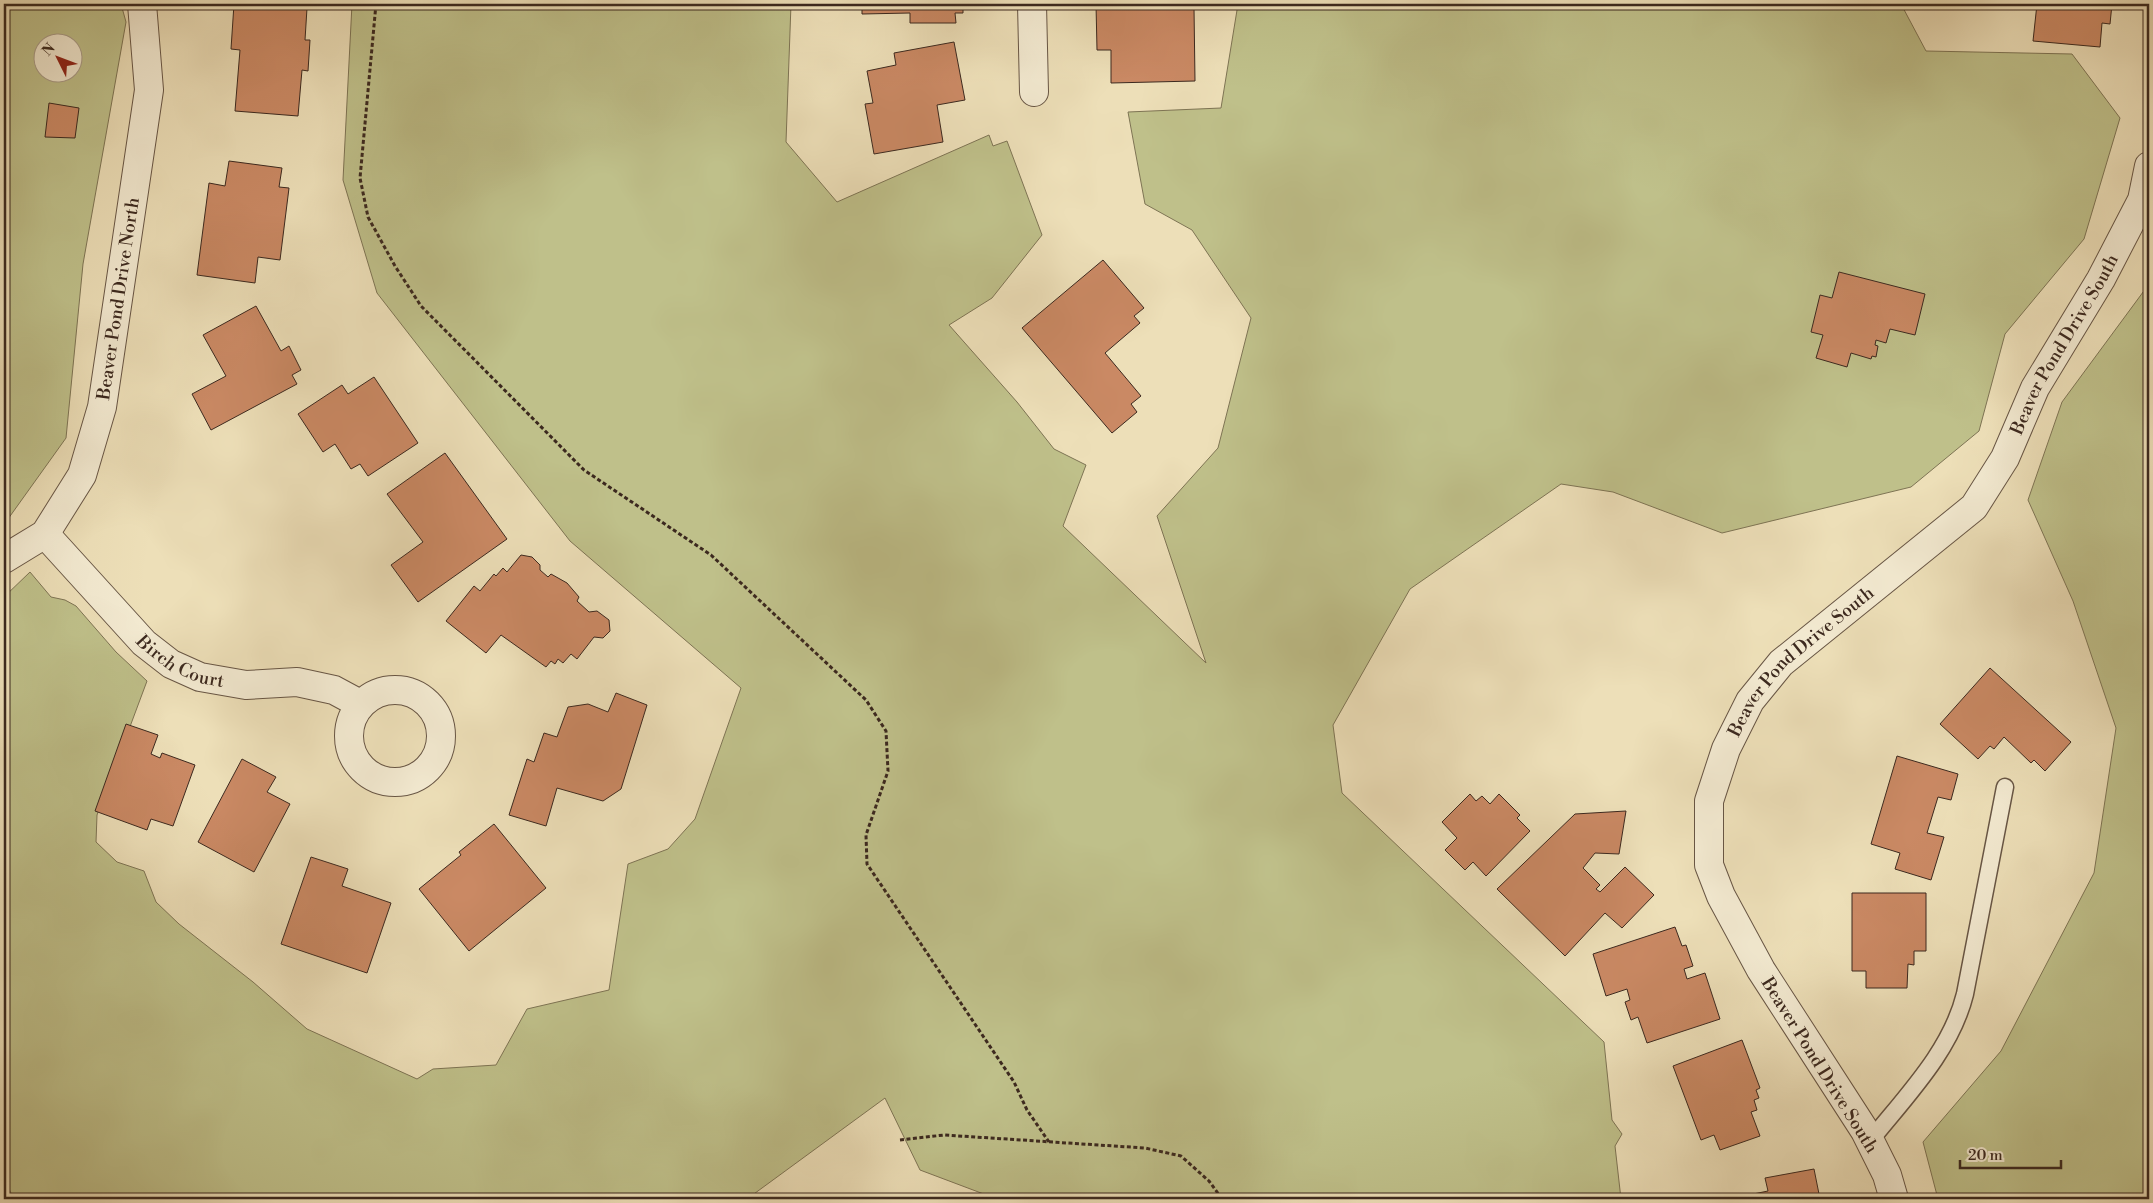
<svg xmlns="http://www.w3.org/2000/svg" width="2153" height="1203" font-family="'Libre Bodoni',serif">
  <rect width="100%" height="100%" fill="#eddfb8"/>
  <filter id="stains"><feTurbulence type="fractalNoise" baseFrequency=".004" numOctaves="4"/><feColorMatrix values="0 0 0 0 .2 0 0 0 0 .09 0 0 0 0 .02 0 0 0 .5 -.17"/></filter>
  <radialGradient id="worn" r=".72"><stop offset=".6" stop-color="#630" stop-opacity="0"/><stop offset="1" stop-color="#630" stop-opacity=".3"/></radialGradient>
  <g fill="#bfc08a" stroke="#7e7454" fill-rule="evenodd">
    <path d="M4,4H121L126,22L83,264L66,438L8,519L4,520ZM42,42H72V72H42Z"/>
    <polygon points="352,4 791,4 786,142 837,202 989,135 993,146 1007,141 1042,235 992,298 949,325 1017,402 1054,449 1086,465 1063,526 1206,663 1157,516 1218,448 1251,318 1192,230 1145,204 1128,112 1221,108 1238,4 1901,4 1926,51 2072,54 2120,118 2084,239 2005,334 1979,431 1911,487 1722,533 1613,492 1561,484 1410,589 1333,725 1342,793 1604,1042 1612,1120 1622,1134 1615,1146 1621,1199 997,1199 920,1170 885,1098 747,1199 14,1199 4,1179 4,597 30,572 51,597 65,600 76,606 116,652 147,681 97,815 96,842 117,862 144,871 156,902 179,924 253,982 307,1029 417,1079 433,1069 496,1065 527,1009 609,990 628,864 668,849 695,819 741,688 570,541 377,293 343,180"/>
    <polygon points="2149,284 2149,1199 1938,1199 1923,1142 2001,1051 2094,873 2116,728 2073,601 2028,500 2062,402"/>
  </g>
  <g fill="#ca8964" stroke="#3c291f">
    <polygon points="234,4 307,8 305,40 310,40 308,71 302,70 298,116 235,111 240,50 231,49"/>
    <polygon points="862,4 963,4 963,13 955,13 956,23 910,23 910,13 862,14"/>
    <polygon points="1096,4 1173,4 1173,9 1194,8 1195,81 1111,83 1111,50 1097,50"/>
    <polygon points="2037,4 2112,4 2110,24 2102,23 2100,47 2033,41"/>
    <polygon points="954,42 965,100 937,105 943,142 874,154 865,104 873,103 867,71 896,65 894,53"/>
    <polygon points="49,103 79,108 75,138 45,137"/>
    <polygon points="229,161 282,168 279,187 289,188 280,260 258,257 255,283 197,275 209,183 225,186"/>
    <polygon points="1103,260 1144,308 1134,316 1140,323 1105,353 1141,396 1131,404 1137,412 1112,433 1022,328"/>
    <polygon points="1839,272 1925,294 1915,335 1890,329 1886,343 1876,340 1875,345 1878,346 1876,357 1872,356 1871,359 1851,353 1847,367 1816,358 1823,335 1811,332 1820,295 1832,298"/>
    <polygon points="256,306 281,351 289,346 301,370 292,375 297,384 211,430 192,394 226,376 203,335"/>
    <polygon points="374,377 418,443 368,476 360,464 351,469 335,444 323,452 298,414 342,385 348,394"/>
    <polygon points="445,453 507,539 418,602 391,565 423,542 387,494"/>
    <polygon points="521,555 532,557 540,565 540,570 548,577 551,574 567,583 579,597 577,601 589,612 597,611 609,620 610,631 603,638 594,637 577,659 571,654 563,663 558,659 555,664 551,661 546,667 501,635 486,653 446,621 474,586 480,591 494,574 496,576 503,568 507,572"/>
    <polygon points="1990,668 2071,742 2045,771 2034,760 2031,763 2004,737 1994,749 1990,746 1978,759 1940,724"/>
    <polygon points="616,693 647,705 621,789 603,801 557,788 546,826 509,815 527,759 534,762 544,733 557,737 568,707 588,704 608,712"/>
    <polygon points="126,724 158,735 151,754 160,758 162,753 195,765 173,826 151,819 147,830 95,811"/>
    <polygon points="1897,756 1958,774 1951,800 1938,797 1927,833 1944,837 1931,880 1895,869 1900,853 1871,844"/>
    <polygon points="242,759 276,777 267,792 290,804 254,872 198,842"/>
    <polygon points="1470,794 1476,801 1482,796 1490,804 1499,794 1520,815 1517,818 1530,831 1486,876 1473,862 1465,870 1445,850 1457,838 1442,822"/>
    <polygon points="1626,811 1619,854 1595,853 1583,868 1600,885 1596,889 1600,892 1625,867 1654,895 1622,928 1605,913 1565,956 1497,889 1575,814"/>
    <polygon points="494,824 546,888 469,951 419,889 461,855 459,852"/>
    <polygon points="311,857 348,869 342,886 391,903 367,973 281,944"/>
    <polygon points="1852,893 1926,893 1926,951 1914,951 1914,965 1908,964 1907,988 1866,988 1866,971 1852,971"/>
    <polygon points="1675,927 1682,946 1686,945 1693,966 1684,969 1687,979 1705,973 1720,1019 1647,1043 1638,1017 1631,1020 1625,1002 1630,1000 1627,989 1606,996 1593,954"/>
    <polygon points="1742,1040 1760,1088 1756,1090 1759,1098 1754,1100 1757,1110 1751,1112 1760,1136 1720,1150 1714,1135 1701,1140 1673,1066"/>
    <polygon points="1814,1169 1820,1199 1729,1199 1768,1191 1765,1178"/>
  </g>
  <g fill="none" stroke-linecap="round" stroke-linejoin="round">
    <g stroke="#685645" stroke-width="19">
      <path id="lane" d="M1870,1141C1906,1096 1951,1051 1965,994L2005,787"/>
    </g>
    <g stroke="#685645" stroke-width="30">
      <g id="street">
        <polyline points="1032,4 1034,92"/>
        <path id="s1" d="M45,534L144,643L171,664L200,677L246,685L297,682L334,690L360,704"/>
        <path id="s2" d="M4,559L45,534L82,475L102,407L149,90L142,4"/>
        <circle cx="395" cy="736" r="46"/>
        <path id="s3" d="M1894,1199L1887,1175L1865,1131L1761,970L1721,896L1709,865V801L1726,749L1750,701L1781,663L1974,507L2005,458L2035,388L2101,279L2142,200L2149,166"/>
      </g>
    </g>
    <g stroke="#3c291f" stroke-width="3" stroke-dasharray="4 2.5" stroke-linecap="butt">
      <polyline points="376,4 360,178 368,217 395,266 421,306 584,470 711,555 866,700 886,731 888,771 866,835 867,864 1014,1082 1027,1110 1049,1142"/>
      <polyline points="900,1140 944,1135 1145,1148 1181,1156 1209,1181 1222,1199"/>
    </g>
    <use href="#lane" stroke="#f3ead1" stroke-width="16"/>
    <use href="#street" stroke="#f3ead1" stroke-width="28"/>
  </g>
  <g text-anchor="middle" stroke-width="4" stroke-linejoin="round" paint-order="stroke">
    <g font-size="18" fill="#3c291f" stroke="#f3ead1">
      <text dy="6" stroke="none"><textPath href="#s2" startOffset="298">Beaver Pond Drive North</textPath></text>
      <text dy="6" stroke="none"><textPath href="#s3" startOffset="1039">Beaver Pond Drive South</textPath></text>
      <text dy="6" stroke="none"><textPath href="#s1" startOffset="189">Birch Court</textPath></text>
      <text dy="6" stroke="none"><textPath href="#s3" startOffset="619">Beaver Pond Drive South</textPath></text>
      <text transform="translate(1820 1065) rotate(58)" y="6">Beaver Pond Drive South</text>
    </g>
  </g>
  <rect width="2153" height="1203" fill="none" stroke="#eddfb8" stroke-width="20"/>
  <rect x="5" y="5" width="2143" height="1193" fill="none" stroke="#3c291f" stroke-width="2.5"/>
  <rect x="10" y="10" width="2133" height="1183" fill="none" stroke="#3c291f"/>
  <g transform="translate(58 58) rotate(312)"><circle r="24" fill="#f3ead1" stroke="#aa9d8a"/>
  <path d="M0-4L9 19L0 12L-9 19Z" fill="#8f2418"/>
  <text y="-8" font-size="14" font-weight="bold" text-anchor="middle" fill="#3c291f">N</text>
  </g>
  <path d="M1960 1160v8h101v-8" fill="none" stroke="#3c291f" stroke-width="2.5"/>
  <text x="1968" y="1160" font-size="15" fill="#3c291f" stroke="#f3ead1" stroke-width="4" paint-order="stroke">20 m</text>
  <rect width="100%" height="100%" filter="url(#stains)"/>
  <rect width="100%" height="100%" fill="url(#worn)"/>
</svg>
